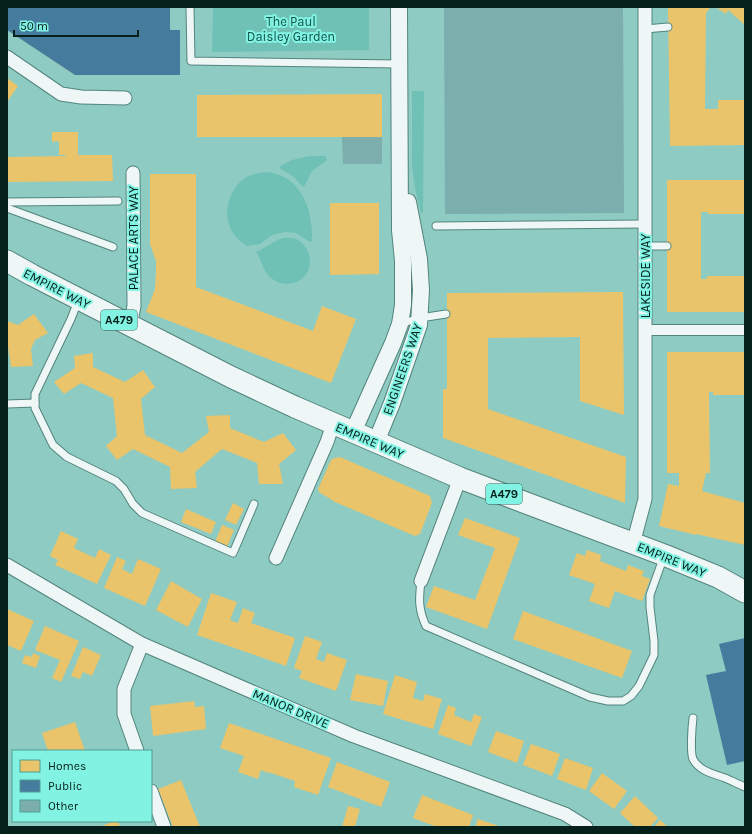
<svg xmlns="http://www.w3.org/2000/svg" width="752" height="834" font-family="Karla,sans-serif">
  <rect width="100%" height="100%" fill="#8ecbc3"/>
  <g fill="#6fc1b5">
    <polygon points="213,7 369,7 369,50 212,52"/>
    <polygon points="412,91 424,91 423,213 421,213 415,188 412,166"/>
    <path d="M310,156H325L327,159L325,162L312,171L304,187C299,184 296,178 291,175C287,172 282,171 279,167L292,160Z"/>
    <path d="M267,172C302,176 313,210 312,241L310,242L296,233L285,232L272,235L260,244L247,246C244,244 240,241 237,238C222,223 225,196 241,181C247,175 258,173 267,172Z"/>
    <path d="M283,238C288,238 294,237 298,240C307,245 312,258 309,268C305,284 283,289 271,278C263,272 262,260 256,252C266,248 273,241 283,238Z"/>
  </g>
  <g fill="#e9c46a">
    <polygon points="668,7 711,7 706,13 705,109 718,109 718,100 745,100 745,145 670,146"/>
    <polygon points="716,7 745,7 745,25 728,10 726,14"/>
    <polygon points="75,30 180,30 180,75 75,75 9,31"/>
    <polygon points="7,78 18,86 7,102"/>
    <polygon points="382,94 382,137 197,137 197,95"/>
    <polygon points="52,132 78,132 78,155 112,155 113,181 7,182 7,157 66,156 66,155 59,155 59,141 52,142"/>
    <polygon points="150,174 196,174 196,287 313,331 322,306 356,319 331,383 146,312 155,289 156,271 156,261 150,244"/>
    <polygon points="667,180 745,180 745,214 708,214 708,212 701,212 701,279 707,279 707,276 745,276 745,312 667,312"/>
    <polygon points="330,203 379,203 379,274 330,275"/>
    <polygon points="623,292 624,415 580,401 580,337 488,338 488,409 626,457 625,503 443,438 443,389 447,389 447,293"/>
    <polygon points="34,314 48,333 35,340 31,349 33,366 11,367 8,346 7,345 7,321 18,325"/>
    <polygon points="667,352 745,352 745,395 713,395 713,392 709,392 710,473 706,473 702,491 745,503 745,545 696,534 696,535 659,526 668,484 679,486 679,473 667,473"/>
    <polygon points="93,353 93,367 125,382 143,370 155,387 141,399 145,435 182,453 209,432 206,416 230,415 230,428 264,442 283,433 296,450 279,464 283,484 259,484 257,463 222,449 195,472 197,488 171,489 170,467 133,449 117,460 106,446 117,436 113,398 81,383 64,394 54,382 75,368 74,356"/>
    <polygon points="340,457 430,496 432,503 420,534 415,536 335,502 319,492 318,489 331,460 334,458"/>
    <polygon points="233,503 244,509 236,525 225,520"/>
    <polygon points="186,509 216,522 211,534 181,522"/>
    <polygon points="465,518 520,538 487,629 426,607 434,586 475,600 495,548 458,535"/>
    <polygon points="222,525 234,530 227,547 215,542"/>
    <polygon points="61,531 78,539 74,548 95,558 99,549 111,555 97,584 55,565 58,560 50,556"/>
    <polygon points="587,550 601,555 600,561 626,571 628,565 644,571 642,576 650,579 642,601 615,591 609,608 589,601 595,584 569,575 577,553 585,556"/>
    <polygon points="117,557 126,561 122,569 132,574 138,559 161,569 145,606 104,588"/>
    <polygon points="171,581 202,599 188,627 156,610"/>
    <polygon points="211,593 237,602 230,620 238,623 243,608 255,613 251,623 295,638 286,666 197,635"/>
    <polygon points="7,609 34,621 21,651 7,645"/>
    <polygon points="523,611 632,651 622,678 513,639"/>
    <polygon points="45,626 79,641 61,682 52,678 60,660 35,650"/>
    <polygon points="305,636 322,642 316,659 324,662 327,653 347,660 336,691 299,678 302,671 294,668"/>
    <polygon points="83,647 101,655 92,676 83,672 80,679 71,676"/>
    <polygon points="33,653 40,656 36,668 22,663 25,655 32,657"/>
    <polygon points="356,674 388,681 383,706 350,700"/>
    <polygon points="395,675 417,682 413,698 423,701 425,694 442,699 433,729 383,714"/>
    <polygon points="194,701 195,707 204,706 206,729 153,736 150,706"/>
    <polygon points="448,705 456,708 454,715 471,722 474,714 482,717 471,746 438,734"/>
    <polygon points="75,722 85,751 48,751 42,733"/>
    <polygon points="229,723 331,758 318,795 294,787 295,781 268,772 268,773 261,770 258,779 238,772 244,756 220,748"/>
    <polygon points="496,731 524,741 517,763 488,752"/>
    <polygon points="531,744 560,754 552,776 523,765"/>
    <polygon points="565,758 593,768 586,790 557,779"/>
    <polygon points="337,762 390,782 381,807 328,787"/>
    <polygon points="602,773 627,791 614,809 589,791"/>
    <polygon points="181,780 200,827 173,827 158,789"/>
    <polygon points="422,795 473,815 469,827 437,827 413,818"/>
    <polygon points="635,796 658,818 650,827 635,827 620,813"/>
    <polygon points="348,806 360,809 355,827 342,827"/>
    <polygon points="478,819 502,827 475,827"/>
    <polygon points="660,820 668,827 654,827"/>
    <polygon points="114,821 118,821 120,827 100,827"/>
  </g>
  <g fill="#457b9d">
    <polygon points="7,7 170,7 170,30 180,30 180,75 75,75 7,30"/>
    <polygon points="745,638 745,761 727,765 706,675 726,671 719,644"/>
  </g>
  <g fill="#7baeac">
    <polygon points="444,7 623,7 624,213 445,214"/>
    <polygon points="342,137 382,137 382,164 343,164"/>
  </g>
  <g fill="none" stroke-linecap="round" stroke-linejoin="round">
    <g stroke="#53847e" stroke-width="9">
      <g id="service">
        <polyline points="190,7 191,61 399,64"/>
        <polyline points="645,29 668,27"/>
        <polyline points="7,202 118,201"/>
        <polyline points="7,208 113,247"/>
        <polyline points="436,226 645,224"/>
        <polyline points="645,246 667,246"/>
        <polyline points="78,301 71,319 35,394 35,408 53,445 67,457 116,481 124,489 133,504 142,513 233,553 254,504"/>
        <polyline points="400,324 420,318 446,314"/>
        <polyline points="7,404 35,403"/>
        <path d="M421,581C419,598 418,609 426,626L590,697L608,701H623L631,696L639,686L654,655V641L650,607V595L664,556"/>
        <path d="M693,718C692,726 690,752 693,759C699,771 714,774 725,778C732,781 738,784 745,787"/>
      </g>
    </g>
    <g stroke="#53847e" stroke-width="12">
      <polyline id="pedestrian" points="645,330 745,330"/>
    </g>
    <g stroke="#53847e" stroke-width="15">
      <g id="minor">
        <polyline points="7,57 61,94 81,97 125,98"/>
        <polyline points="126,324 132,316 134,306 133,173"/>
        <polyline points="633,544 645,499 645,7"/>
        <polyline points="276,558 327,442 333,424"/>
        <polyline points="7,565 142,644 354,736 565,814 586,827"/>
        <polyline points="421,581 460,478"/>
        <polyline points="137,751 124,714 124,689 142,644"/>
        <polyline points="151,791 164,827"/>
      </g>
    </g>
    <g stroke="#53847e" stroke-width="18">
      <g id="tertiary">
        <polyline points="353,432 393,343 400,324 403,305 403,261 400,230 399,7"/>
        <polyline points="376,442 392,403 419,325 421,290 419,259 408,202"/>
      </g>
    </g>
    <g stroke="#53847e" stroke-width="23">
      <polyline id="primary" points="7,261 32,275 231,377 295,407 460,478 664,555 718,577 745,592"/>
    </g>
    <use href="#service" stroke="#eef7f6" stroke-width="7"/>
    <use href="#pedestrian" stroke="#eef7f6" stroke-width="10"/>
    <use href="#minor" stroke="#eef7f6" stroke-width="13"/>
    <use href="#tertiary" stroke="#eef7f6" stroke-width="16"/>
    <use href="#primary" stroke="#eef7f6" stroke-width="21"/>
  </g>
  <g text-anchor="middle" stroke-width="4" stroke-linejoin="round" paint-order="stroke">
    <g fill="#82f3e2" stroke="#2a5f57" stroke-width="1">
      <rect x="101" y="310" width="36" height="20" rx="3"/>
      <rect x="486" y="484" width="36" height="20" rx="3"/>
    </g>
    <g font-size="12" font-weight="bold" fill="#051f1b">
      <text x="119" y="324">A479</text>
      <text x="504" y="498">A479</text>
    </g>
    <g font-size="13" fill="#12534b" stroke="#82f3e2">
      <text x="291" y="26">The Paul<tspan x="291" dy="15">Daisley Garden</tspan></text>
    </g>
    <g font-size="13" fill="#051f1b" stroke="#82f3e2">
      <text transform="translate(133 238) rotate(-90)" y="5">PALACE ARTS WAY</text>
      <text transform="translate(645 276) rotate(-90)" y="5">LAKESIDE WAY</text>
      <text transform="translate(57 288) rotate(27)" y="5">EMPIRE WAY</text>
      <text transform="translate(402 369) rotate(-71)" y="5">ENGINEERS WAY</text>
      <text transform="translate(370 440) rotate(23)" y="5">EMPIRE WAY</text>
      <text transform="translate(672 559) rotate(22)" y="5">EMPIRE WAY</text>
      <text transform="translate(291 708) rotate(23)" y="5">MANOR DRIVE</text>
    </g>
  </g>
  <rect width="752" height="834" fill="none" stroke="#051f1b" stroke-width="16"/>
  <rect x="12" y="750" width="140" height="72" fill="#82f3e2" stroke="#509e92"/>
  <rect x="20" y="760" width="20" height="12" fill="#e9c46a" stroke="#509e92"/>
  <text x="48" y="770" font-size="12" fill="#051f1b">Homes</text>
  <rect x="20" y="780" width="20" height="12" fill="#457b9d" stroke="#509e92"/>
  <text x="48" y="790" font-size="12" fill="#051f1b">Public</text>
  <rect x="20" y="800" width="20" height="12" fill="#7baeac" stroke="#509e92"/>
  <text x="48" y="810" font-size="12" fill="#051f1b">Other</text>
  <path d="M14 30v6h124v-6" fill="none" stroke="#051f1b" stroke-width="2"/>
  <text x="20" y="30" font-size="12" fill="#051f1b" stroke="#82f3e2" stroke-width="3" paint-order="stroke">50 m</text>
</svg>
